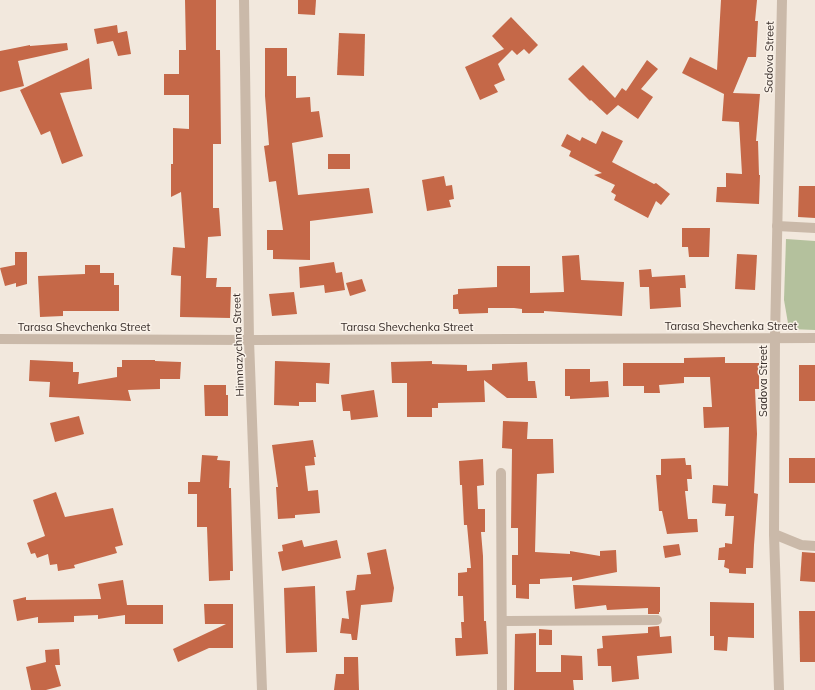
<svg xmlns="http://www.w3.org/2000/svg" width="815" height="690" font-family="Mulish,sans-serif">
  <rect width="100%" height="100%" fill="#f2e8dd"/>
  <polygon fill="#b4c19d" points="786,239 815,241 815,330 789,329 784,300"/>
  <g fill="#c56848">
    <polygon points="185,0 216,0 216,50 220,50 221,144 213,144 213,208 219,208 221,236 208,237 206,278 217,278 216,287 231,287 230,318 180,317 181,276 171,275 173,247 185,248 181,192 171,197 171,164 173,164 173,128 189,129 189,95 164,95 164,74 179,74 179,50 186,50"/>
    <polygon points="298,0 316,0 315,15 298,14"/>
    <polygon points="721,0 757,0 755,21 758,21 756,57 748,57 733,93 760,94 756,141 758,141 759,175 760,175 759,204 716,202 717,187 726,187 726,173 742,174 739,122 722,121 724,94 682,73 690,57 717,70"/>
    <polygon points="511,17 538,45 529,54 524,49 517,55 512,50 498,64 505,80 494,85 498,92 480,100 465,67 504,49 492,36"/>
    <polygon points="117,25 118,33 127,31 131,54 118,56 113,41 97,44 94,29"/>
    <polygon points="339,33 365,34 364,76 337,75"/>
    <polygon points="67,43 68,50 18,61 24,86 0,92 0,51 30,45 30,46"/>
    <polygon points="265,48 287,48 287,76 296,76 296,98 310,97 311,112 319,111 323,137 292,143 298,195 369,188 373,213 310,221 310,260 273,259 273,250 267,250 267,230 283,230 276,181 269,182 264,146 269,145 265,96"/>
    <polygon points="89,58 92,89 60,93 83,156 62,164 50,131 41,135 20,90"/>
    <polygon points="647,60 658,69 641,89 653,97 638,119 618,105 607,115 591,100 590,101 568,79 583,65 615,98 622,88 626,91"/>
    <polygon points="602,131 623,141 612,162 654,184 656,183 670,194 661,205 656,201 648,218 614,200 616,195 611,192 615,185 594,175 602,173 569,156 571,151 561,146 567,134 580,141 582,137 596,144"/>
    <rect x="328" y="154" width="22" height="15"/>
    <polygon points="444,176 446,186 452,185 454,199 449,200 451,207 427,211 422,180"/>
    <polygon points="799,186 815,186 815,218 798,217"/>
    <polygon points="682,228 710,228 709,257 689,257 688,247 682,247"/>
    <polygon points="15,252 27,252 27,284 16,287 16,283 5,286 0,268 15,265"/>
    <polygon points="737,254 757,255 755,290 735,289"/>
    <polygon points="579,255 581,280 624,282 622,316 544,311 544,313 522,313 522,309 514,308 488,308 488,313 459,314 458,309 453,309 453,295 458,294 458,289 497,287 497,266 530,266 530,293 564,292 562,256"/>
    <polygon points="334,262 336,273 342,272 345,290 325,293 324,285 300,288 299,267"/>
    <polygon points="85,265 100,265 100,273 114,273 114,285 119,285 119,311 63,311 63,316 40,317 38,276 85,274"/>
    <polygon points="651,269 652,277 685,275 686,288 680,288 681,307 650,309 649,287 640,287 639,270"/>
    <polygon points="362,279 366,291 350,296 346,283"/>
    <polygon points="294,292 297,314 272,316 269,294"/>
    <polygon points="725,357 725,363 759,363 759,389 755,389 757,434 754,493 758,494 754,545 753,568 746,568 746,574 729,573 729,569 724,567 725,560 718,560 719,548 725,547 725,543 732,544 734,516 725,516 726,504 712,503 713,485 728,486 729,427 704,428 703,407 712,407 710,377 684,377 684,383 659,385 660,393 644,393 644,386 623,386 623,363 684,363 684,358"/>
    <polygon points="30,360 73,362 73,372 79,372 78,384 117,377 117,367 122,367 122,360 155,360 155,361 181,362 180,379 160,379 160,389 128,390 131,401 49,397 50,382 29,381"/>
    <polygon points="275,361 330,363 329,384 316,383 316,402 299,402 299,406 274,405"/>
    <polygon points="432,361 432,364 467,365 467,371 492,370 492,364 527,362 528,381 535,381 537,398 507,398 484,380 485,402 438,403 438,408 432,408 432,417 407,417 407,383 392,383 391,362"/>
    <rect x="799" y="365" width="16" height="36"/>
    <polygon points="565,369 590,369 590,382 608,381 609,397 570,399 570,396 565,396"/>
    <polygon points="204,385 226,385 226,395 228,395 228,416 205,416"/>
    <polygon points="374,390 378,417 351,420 350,411 343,411 341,395"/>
    <polygon points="79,416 84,434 55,442 50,423"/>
    <polygon points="503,421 528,422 527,439 553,439 554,473 537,474 535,552 570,554 570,551 600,556 600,551 616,550 617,572 572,581 572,577 540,579 540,584 529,584 529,599 516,598 516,585 512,585 512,555 518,555 518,528 511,528 512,449 502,448"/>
    <polygon points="313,440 316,457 314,457 315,465 305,466 308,491 318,490 320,513 295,515 295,518 278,519 276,487 278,487 272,445"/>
    <polygon points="202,455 218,456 217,460 230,461 229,488 231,488 233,571 230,571 230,580 209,581 207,527 197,527 197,494 188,494 188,482 200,482"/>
    <polygon points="685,458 686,465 691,465 692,479 687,479 688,491 685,491 688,519 697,519 698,532 667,534 662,511 659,511 656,475 661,475 661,459"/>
    <rect x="789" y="458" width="26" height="25"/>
    <polygon points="483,459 484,485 477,486 478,509 485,509 485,532 481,532 483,556 484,621 486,621 488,654 456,656 455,638 462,638 461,622 464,622 463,596 458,596 458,573 467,572 467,568 471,568 467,525 464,525 462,485 460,485 459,461"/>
    <polygon points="56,492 65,517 113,508 123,545 115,547 117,553 74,565 75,568 58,571 57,564 50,565 48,554 37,558 35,553 31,554 27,543 45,536 33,500"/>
    <polygon points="302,540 304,547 337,540 341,558 282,571 278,552 283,551 282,545"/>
    <polygon points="679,544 681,555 665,558 663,546"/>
    <polygon points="386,549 394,588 392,602 361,605 357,640 352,640 351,634 340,633 342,618 349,619 346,591 355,590 357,575 371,574 367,553"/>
    <polygon points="802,552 815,553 815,582 800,581"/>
    <polygon points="123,580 127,605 163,605 163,624 125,624 125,615 98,619 98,615 74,616 74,622 38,623 38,617 17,621 13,600 26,597 26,600 101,599 98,584"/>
    <polygon points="573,585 660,587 660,612 659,612 659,614 648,614 648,608 607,610 606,605 575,609"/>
    <polygon points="315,586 317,652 286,653 284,588"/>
    <polygon points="710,602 754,603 754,638 728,637 727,651 714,650 714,636 710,636"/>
    <polygon points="204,604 233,604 233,648 209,648 178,662 173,649 226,624 205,624"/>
    <polygon points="799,611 815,611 815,662 800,662"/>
    <polygon points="659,626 660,637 671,636 672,653 637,656 639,679 612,682 611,666 598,666 597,649 603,648 602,636 648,633 648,627"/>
    <polygon points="539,629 552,630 552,645 539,645"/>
    <polygon points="536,633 536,672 561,672 561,655 582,656 583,680 573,680 574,690 514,690 515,634"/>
    <polygon points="59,649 60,665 55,665 61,686 46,690 31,690 26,667 46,662 45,650"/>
    <polygon points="344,657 358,657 359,690 334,690 336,674 344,674"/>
  </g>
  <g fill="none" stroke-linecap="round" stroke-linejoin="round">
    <g stroke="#cab9a9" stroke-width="10">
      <polyline points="244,0 249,340 262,690"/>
      <polyline points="777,226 815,228"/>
      <polyline points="0,339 249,340 815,338"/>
      <polyline points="501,473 502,690"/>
      <polyline points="774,534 801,545 815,546"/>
      <polyline points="502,621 657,620"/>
      <polyline points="779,690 774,534 775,338 782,0"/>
    </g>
  </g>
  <g text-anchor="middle" stroke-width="3" stroke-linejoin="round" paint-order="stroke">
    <g font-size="11" fill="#372d29" stroke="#faf2e9">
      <text transform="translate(769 57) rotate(-89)" y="4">Sadova Street</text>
      <text x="731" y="330">Tarasa Shevchenka Street</text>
      <text x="84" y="331">Tarasa Shevchenka Street</text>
      <text x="407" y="331">Tarasa Shevchenka Street</text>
      <text transform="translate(238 345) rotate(-92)" y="4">Himnazychna Street</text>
      <text transform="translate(763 381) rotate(-90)" y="4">Sadova Street</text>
    </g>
  </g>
</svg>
